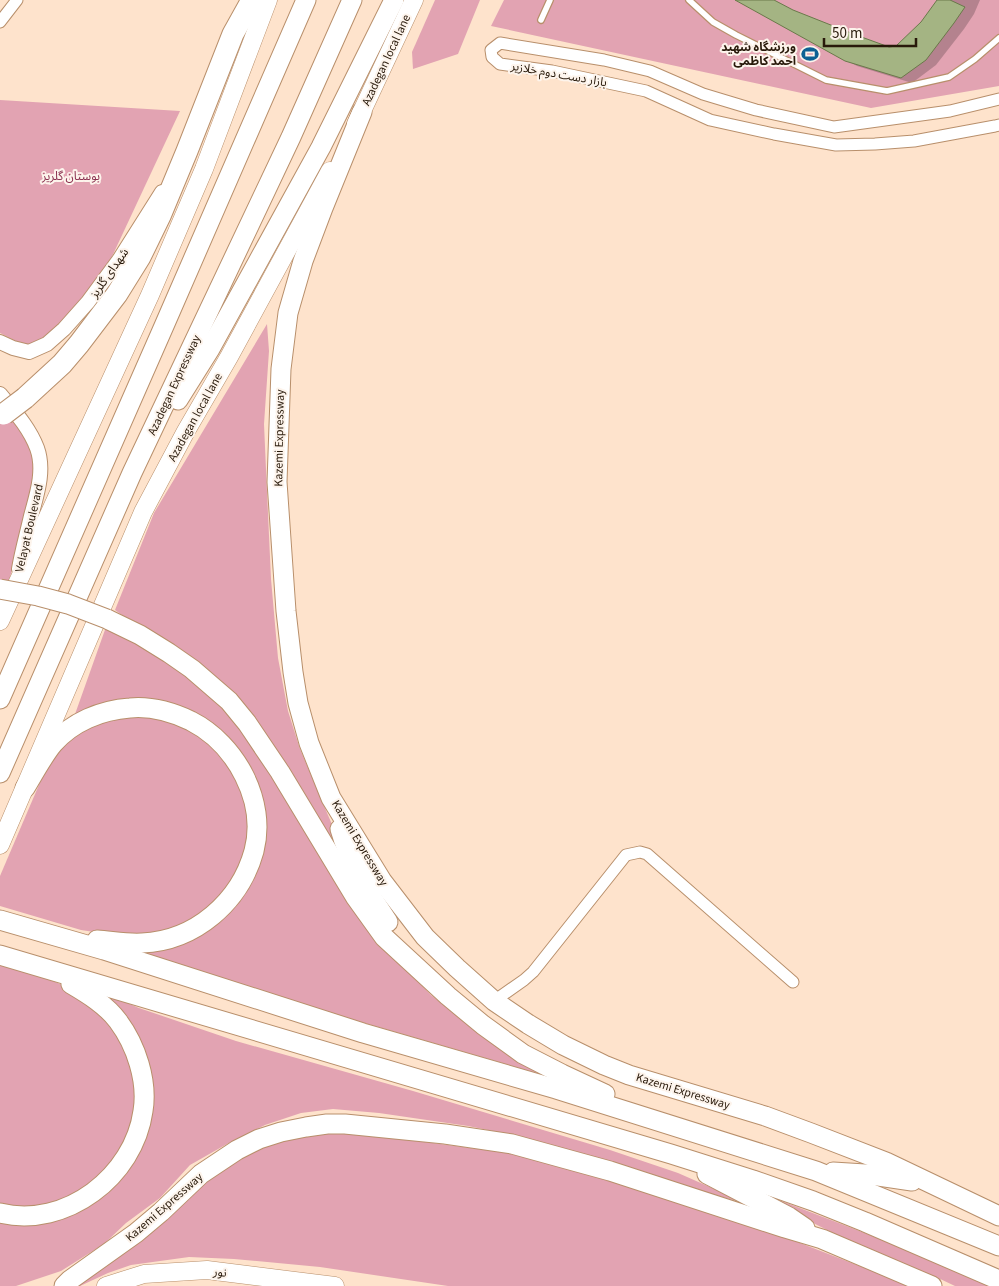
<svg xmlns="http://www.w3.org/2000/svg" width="999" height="1286" font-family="'Source Sans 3','Noto Sans Arabic',sans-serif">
  <rect width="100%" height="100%" fill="#fee3cc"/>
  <g fill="#e2a3b2">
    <polygon points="435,0 480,0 458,54 413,69 412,52"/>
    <polygon points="504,0 999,0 999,86 871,108 491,26"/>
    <polygon points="0,100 180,111 109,263 89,290 56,329 42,340 28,345 16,341 0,333"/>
    <polygon points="267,324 269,351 264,424 267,492 271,579 278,658 288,711 300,749 350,867 366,898 273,748 141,629 115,610 154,513"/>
    <polygon points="15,414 32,446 36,476 25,525 8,584 0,583 0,424"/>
    <polygon points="106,627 166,658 229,712 403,966 431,995 467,1024 512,1054 564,1081 337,1015 120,948 148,950 251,879 247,762 234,743 214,726 195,714 74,717"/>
    <polygon points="121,715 173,719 216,745 243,790 248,821 245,853 234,882 198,917 177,927 159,933 114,935 81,930 0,906 0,876 53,752 75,732"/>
    <polygon points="0,962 51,980 73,990 121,1034 135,1080 136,1109 128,1136 116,1159 76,1196 50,1206 22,1208 0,1206"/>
    <polygon points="88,986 139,1008 236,1041 413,1091 610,1150 678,1173 753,1206 518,1136 468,1126 379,1113 333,1109 301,1113 265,1125 227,1144 190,1165 160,1198 126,1223 104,1244 61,1271 16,1286 0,1286 0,1217 55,1220 104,1196 124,1173 149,1131 150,1087"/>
    <polygon points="331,1132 358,1133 530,1156 585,1172 795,1241 911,1286 448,1286 320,1267 234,1259 189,1257 131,1265 108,1273 80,1286 72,1286 209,1176 270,1142"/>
    <path d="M736,1184C821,1216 907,1248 990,1286H955L936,1277L880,1255L833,1233Z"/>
  </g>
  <polygon fill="#0003" points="737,0 773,0 793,11 889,48 896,47 922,23 938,0 980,0 974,14 964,29 936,65 912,83 857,66 766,17"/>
  <polygon fill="#a4b483" stroke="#6a794a" points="735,0 774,0 793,10 856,35 889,47 896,46 921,22 937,0 950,0 965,7 954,23 926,60 901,78 845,61"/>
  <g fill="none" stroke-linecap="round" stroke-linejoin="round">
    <g stroke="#b88f6b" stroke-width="8">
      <g id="service">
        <polyline points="689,0 713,22 736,35 826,80 887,91 949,77 975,59 999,38"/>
        <polyline points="541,20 550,0"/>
      </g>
    </g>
    <g stroke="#b88f6b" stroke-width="13">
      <g id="minor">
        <polyline points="0,22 17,0"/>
        <polyline points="999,99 950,111 834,127 756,110 703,94 650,71 604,60 500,43 491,50 492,57 500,64 552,71 646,91 710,120 774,134 836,145 875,144 914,141 995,126 999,125"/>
        <polyline points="494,1001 524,980 533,972 626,855 640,852 647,854 793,982"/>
      </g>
    </g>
    <g stroke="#b88f6b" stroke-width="16">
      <g id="tertiary">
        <polyline points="0,342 13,348 29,352 47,344 64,329 88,302 119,260 162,192"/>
        <path d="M0,394C14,411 29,427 37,448C45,470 37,494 31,516C27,534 22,551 19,569"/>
      </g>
    </g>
    <g stroke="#b88f6b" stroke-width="19">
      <g id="primary">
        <polyline points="356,124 414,0"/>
        <polyline points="0,621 150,295 204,169 268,0"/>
        <polyline points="0,845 143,512 186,431 229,357 330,171"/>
        <polyline points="106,1286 144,1274 207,1270 335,1286"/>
      </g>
    </g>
    <g stroke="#b88f6b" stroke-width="21">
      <g id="trunk">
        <polyline points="362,112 323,208 303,261 288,313 281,369 277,482 286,611 293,672 298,703 309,743 331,798 382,881 425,937 457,968 494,1001 528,1024 563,1045 604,1065 629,1075 765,1116 811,1133 886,1162 999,1216"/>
        <polyline points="178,400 210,349 321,147 394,0"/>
        <polyline points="107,619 140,635 169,653 192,669 229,701 247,723 280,772 356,898 384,937 448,996 483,1025 523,1054 562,1074 605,1094"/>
        <polyline points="0,699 164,326 306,0"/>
        <polyline points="0,773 132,473 291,137 352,0"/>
        <path d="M25,788C33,775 43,756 53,744C72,722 101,710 130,708C151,706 172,712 191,721C236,744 267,801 254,851C240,902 195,941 142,943C127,944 112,941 97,940"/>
        <path d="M340,829C348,858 370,896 388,922"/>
        <polyline points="0,920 104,950 363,1033 556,1089 816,1171 999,1246"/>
        <polyline points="0,955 671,1154 753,1180 813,1201 865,1222 999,1280"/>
        <polyline points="833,1172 865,1174 912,1181"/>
        <polyline points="707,1174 789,1217 805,1228"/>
        <path d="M0,1213C66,1229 134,1176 143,1111C148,1081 136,1045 118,1021C106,1005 88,994 71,984"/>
        <polyline points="64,1286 70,1280 136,1233 161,1212 201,1174 237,1150 259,1139 281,1132 306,1127 327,1124 345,1124 445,1134 512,1144 570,1160 610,1171 785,1228 822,1239 932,1286"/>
      </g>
    </g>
    <g stroke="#b88f6b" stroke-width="23">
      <polyline id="motorway" points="25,398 62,364 79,344 117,294 140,257 160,216 187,151 233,34 252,0"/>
    </g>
    <use href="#service" stroke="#fff" stroke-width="5.5"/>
    <use href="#minor" stroke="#fff" stroke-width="11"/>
    <use href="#tertiary" stroke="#fff" stroke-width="14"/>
    <use href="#primary" stroke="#fff" stroke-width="18"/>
    <use href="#trunk" stroke="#fff" stroke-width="19"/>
    <use href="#motorway" stroke="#fff" stroke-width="21"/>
    <g stroke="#b88f6b" stroke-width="21" stroke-linecap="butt">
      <polyline id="trunk-bridge" points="0,589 38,596 68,604 107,619"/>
    </g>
    <g stroke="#b88f6b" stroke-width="23" stroke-linecap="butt">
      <polyline id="motorway-bridge" points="4,414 25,398"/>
    </g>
    <use href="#trunk-bridge" stroke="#fff" stroke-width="19"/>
    <use href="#motorway-bridge" stroke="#fff" stroke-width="21"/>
  </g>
  <defs>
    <g id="stadium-bare" transform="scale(1.35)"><path d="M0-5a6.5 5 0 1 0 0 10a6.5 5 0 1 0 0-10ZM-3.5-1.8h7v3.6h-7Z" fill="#0e6193" stroke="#fdf4ec" stroke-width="2.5" paint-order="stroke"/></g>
  </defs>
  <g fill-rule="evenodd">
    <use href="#stadium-bare" x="810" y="54"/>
  </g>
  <g text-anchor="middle" stroke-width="4" stroke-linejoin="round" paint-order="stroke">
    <g font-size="12" font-weight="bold" fill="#28190a" stroke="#fdf4ec" text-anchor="end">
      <text x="796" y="51">ورزشگاه شهید<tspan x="796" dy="14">احمد کاظمی</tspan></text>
    </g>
    <g font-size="12" fill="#28190a" stroke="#fdf4ec">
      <text transform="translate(386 60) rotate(-65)" y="4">Azadegan local lane</text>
      <text transform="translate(559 74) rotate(10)" y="4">بازار دست دوم خلازیر</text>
      <text transform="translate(109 273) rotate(-55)" y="4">شهدای گلریز</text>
      <text transform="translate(174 385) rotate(-65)" y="4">Azadegan Expressway</text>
      <text transform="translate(195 417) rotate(-61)" y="4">Azadegan local lane</text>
      <text transform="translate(279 438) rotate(-89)" y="4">Kazemi Expressway</text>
      <text transform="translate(29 528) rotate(-77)" y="4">Velayat Boulevard</text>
      <text transform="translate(360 843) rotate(59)" y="4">Kazemi Expressway</text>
      <text transform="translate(683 1091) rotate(17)" y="4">Kazemi Expressway</text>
      <text transform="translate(164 1207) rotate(-41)" y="4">Kazemi Expressway</text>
      <text transform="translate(220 1272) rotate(7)" y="4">نور</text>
    </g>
    <g font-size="12" fill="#8a304f" stroke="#fdf4ec">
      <text x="71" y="180">بوستان گلریز</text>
    </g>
  </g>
  <path d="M824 38v8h92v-8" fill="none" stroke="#28190a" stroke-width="2.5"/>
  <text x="832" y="38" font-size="15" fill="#28190a" stroke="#fdf4ec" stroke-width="4" paint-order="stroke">50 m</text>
</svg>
